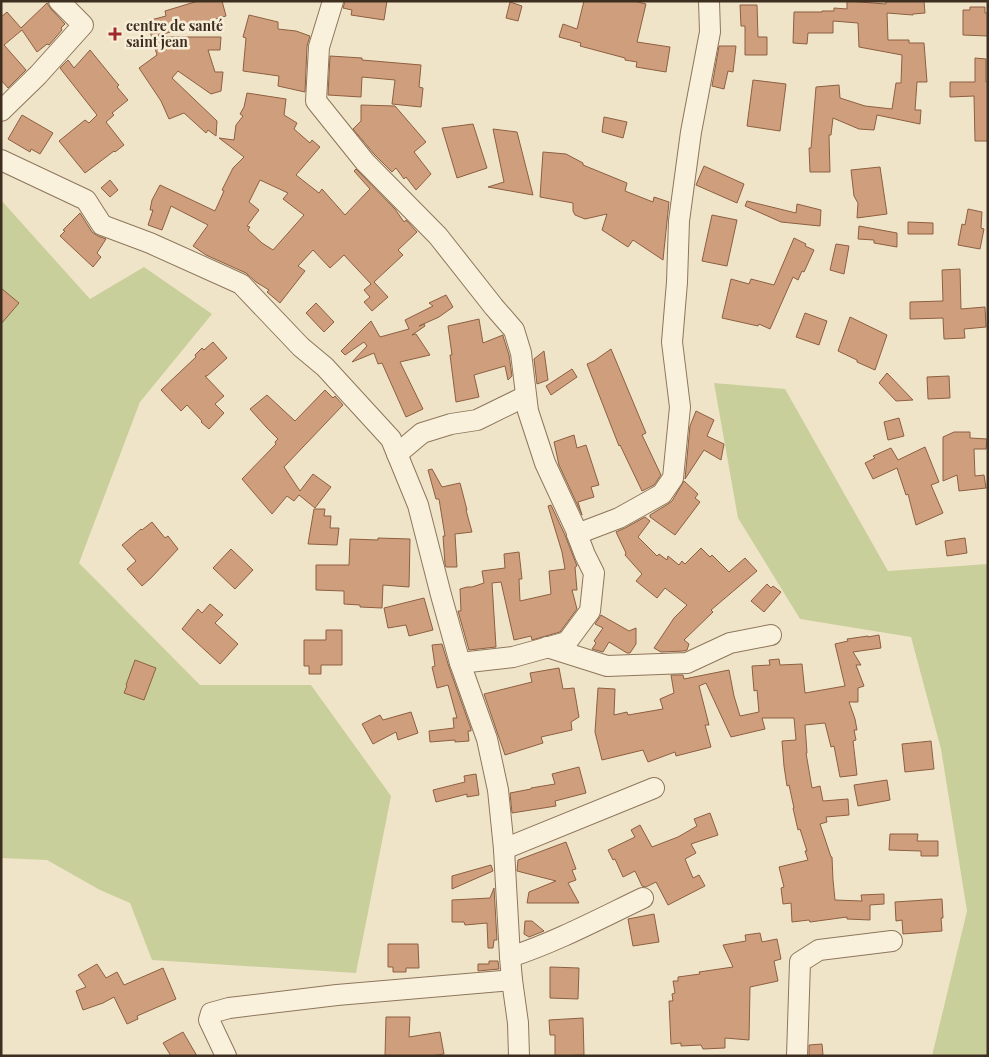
<svg xmlns="http://www.w3.org/2000/svg" width="989" height="1057" font-family="'Playfair Display',serif">
  <rect width="100%" height="100%" fill="#f0e4c8"/>
  <g fill="#c9cf9b">
    <polygon points="1,200 90,299 144,267 212,314 140,402 79,563 200,685 311,685 391,796 356,973 152,960 130,903 100,890 47,860 1,858"/>
    <polygon points="714,383 785,389 888,571 988,564 988,1056 932,1056 967,911 941,749 911,637 800,619 738,518"/>
  </g>
  <g fill="#cf9f7d" stroke="#8d5f41" fill-rule="evenodd">
    <polygon points="198,1 222,1 226,16 153,37 221,37 220,50 208,50 215,72 223,72 221,91 211,94 178,71 172,78 217,121 216,136 208,130 206,133 184,113 169,119 161,101 139,68 157,55 147,21 166,16 165,11"/>
    <polygon points="345,1 387,1 384,20 351,15 352,10 343,8"/>
    <polygon points="584,1 634,1 646,4 637,42 670,47 666,72 636,67 637,62 625,60 625,58 580,46 581,43 559,37 563,24 577,29"/>
    <polygon points="847,1 886,4 886,1 924,1 925,13 913,14 913,15 887,13 888,40 909,40 909,43 924,43 927,82 917,82 915,110 921,110 920,124 877,115 874,130 859,129 833,118 831,135 829,135 830,172 810,172 809,148 811,148 816,87 839,85 840,98 865,106 892,109 896,83 901,83 902,55 859,47 858,23 833,21 833,33 808,33 807,44 793,43 794,12 822,12 822,11 834,11 834,8 847,9"/>
    <polygon points="510,2 522,6 518,21 506,18"/>
    <polygon points="47,3 51,9 65,24 61,28 62,30 49,45 47,44 37,52 22,30 4,45 26,70 8,88 1,80 1,17 7,12 21,28"/>
    <polygon points="740,5 757,5 758,37 767,37 767,55 745,55 745,26 741,26"/>
    <polygon points="970,7 985,7 985,13 988,13 988,36 963,35 963,10 970,10"/>
    <polygon points="249,15 278,22 278,29 296,31 310,36 307,46 305,92 278,86 279,76 243,71 246,38 243,37"/>
    <polygon points="719,46 736,46 733,72 728,71 724,89 712,86"/>
    <polygon points="90,50 117,83 119,85 117,87 128,100 112,113 114,115 106,122 124,145 115,152 114,151 85,173 59,141 85,120 89,123 97,115 60,68 68,60 74,68"/>
    <polygon points="330,56 362,58 362,60 421,65 419,87 423,88 421,107 392,104 395,80 362,77 361,97 328,95"/>
    <polygon points="975,58 986,59 986,82 988,82 988,141 975,141 974,96 950,97 950,82 975,82"/>
    <polygon points="753,80 786,84 780,131 747,126"/>
    <path d="M247,93L286,99L284,115L297,123L294,129L310,143L312,140L320,147L296,175L319,193L322,189L345,215L370,189L354,171L356,169L395,209L404,222L406,220L417,232L398,250L403,255L374,282L388,297L372,311L364,302L370,297L364,290L371,284L344,255L330,268L313,250L298,266L305,271L280,303L267,292L269,290L256,282L246,273L206,255L193,246L208,225L171,206L162,230L148,225L153,210H150L152,200L160,185L215,211L224,191L222,190L233,168L244,157L219,138L234,140L236,125L243,116L240,114L244,107ZM260,180L288,193L283,199L304,215L273,250L262,243L248,230L250,227L247,226L259,210L249,202Z"/>
    <polygon points="361,105 395,106 426,142 414,152 431,174 416,190 406,177 404,179 396,168 392,172 374,154 353,129 361,121"/>
    <polygon points="22,115 53,133 40,154 31,149 30,152 8,139"/>
    <polygon points="604,117 627,122 623,138 602,132"/>
    <polygon points="473,124 487,168 457,178 442,128"/>
    <polygon points="493,129 517,132 533,195 488,187 504,182"/>
    <polygon points="543,152 566,154 583,163 583,165 627,183 625,191 653,202 654,197 669,202 663,260 633,240 628,247 602,230 607,214 585,219 575,215 573,211 573,203 540,197"/>
    <polygon points="704,166 744,184 737,203 696,185"/>
    <polygon points="880,167 887,214 857,218 858,203 854,196 851,170"/>
    <polygon points="110,180 118,190 110,197 101,188"/>
    <polygon points="747,201 796,213 797,204 821,210 820,226 781,222 745,206"/>
    <polygon points="968,209 982,212 981,228 984,229 980,249 958,245 962,224 965,225"/>
    <polygon points="80,213 92,232 98,236 106,239 97,253 101,257 93,267 60,236 65,231 63,230"/>
    <polygon points="712,215 737,220 727,266 702,261"/>
    <polygon points="908,222 933,223 933,234 908,234"/>
    <polygon points="859,226 897,233 897,247 874,243 874,240 858,239"/>
    <polygon points="794,238 806,244 805,246 814,250 804,272 802,271 798,280 793,277 770,329 759,324 758,326 722,318 731,279 749,284 751,279 774,285"/>
    <polygon points="836,244 849,246 844,274 830,270"/>
    <polygon points="960,269 961,309 985,307 986,327 964,329 965,338 944,339 943,318 910,319 910,302 943,301 942,270"/>
    <polygon points="1,288 19,303 1,324"/>
    <polygon points="446,295 453,307 439,317 419,326 424,324 425,326 412,335 416,334 430,355 400,362 423,409 406,417 382,363 378,364 374,353 352,362 367,346 364,342 345,355 341,351 371,321 380,337 409,329 405,320 433,306 429,303"/>
    <polygon points="316,303 334,322 324,332 306,313"/>
    <polygon points="805,313 827,321 819,345 796,337"/>
    <polygon points="850,317 887,335 875,370 857,362 857,360 838,351"/>
    <polygon points="479,319 483,343 503,335 503,336 509,355 512,376 508,380 505,366 474,375 479,397 456,402 450,355 452,355 448,326"/>
    <polygon points="213,342 227,358 207,376 205,376 224,396 215,404 224,413 209,429 201,422 202,421 187,405 181,411 161,390 196,357 195,355 202,348 204,350"/>
    <polygon points="611,349 646,433 642,435 661,475 654,485 642,491 620,445 619,446 587,364 594,361"/>
    <polygon points="544,351 548,380 537,384 534,359"/>
    <polygon points="572,369 577,377 551,395 546,386"/>
    <polygon points="887,373 913,400 896,401 879,383"/>
    <polygon points="949,376 950,398 928,399 927,377"/>
    <polygon points="325,390 333,398 335,396 343,405 284,467 300,491 313,474 331,487 315,508 299,495 294,501 287,496 272,514 242,479 276,444 275,442 278,439 267,428 250,409 267,395 295,421"/>
    <polygon points="696,411 714,420 707,436 724,444 721,460 704,450 685,479 690,426"/>
    <polygon points="899,418 904,436 888,440 884,422"/>
    <polygon points="954,432 970,432 970,438 987,439 986,449 974,449 975,476 984,475 986,488 959,491 957,475 943,481 943,437"/>
    <polygon points="574,435 577,448 586,445 599,485 591,487 594,497 578,502 582,515 559,465 554,442"/>
    <polygon points="925,447 939,482 931,485 943,513 916,525 908,494 906,495 897,468 873,479 865,463 875,458 873,456 891,448 898,460"/>
    <polygon points="432,469 442,487 460,483 467,510 466,510 472,532 455,534 457,567 446,567 445,564 443,536 445,536 439,499 436,499 428,470"/>
    <polygon points="684,481 698,494 695,498 700,502 675,535 650,517 650,515 668,504 672,501"/>
    <polygon points="551,505 565,535 577,566 575,567 577,590 572,590 577,609 560,632 532,640 531,636 514,640 501,582 492,583 496,647 469,650 458,611 461,611 460,589 467,587 472,587 484,583 482,571 505,568 504,554 519,552 522,579 519,579 520,601 551,594 549,571 565,569 562,552 548,506"/>
    <polygon points="314,509 325,509 324,516 331,516 330,528 339,528 337,545 308,544"/>
    <polygon points="645,517 650,521 638,537 657,556 659,554 667,560 668,556 679,565 682,561 685,564 701,548 710,557 712,555 729,572 745,558 757,571 711,610 713,612 684,640 689,644 687,650 684,651 661,652 654,648 674,618 687,605 665,588 657,598 636,581 642,574 625,555 626,553 616,532 625,528"/>
    <polygon points="152,522 165,538 168,536 178,549 151,578 142,586 127,569 136,561 122,545 141,529 142,530"/>
    <polygon points="378,538 410,539 409,587 383,585 382,608 360,607 360,605 344,604 344,591 316,590 316,565 349,565 350,539 378,540"/>
    <polygon points="965,538 967,553 947,556 945,541"/>
    <polygon points="231,549 253,570 235,589 213,568"/>
    <polygon points="767,584 771,588 773,586 781,592 764,612 751,601"/>
    <polygon points="424,598 433,630 409,636 406,625 388,628 384,608"/>
    <polygon points="210,604 223,615 215,623 238,644 220,664 182,629 198,609 202,613"/>
    <polygon points="601,615 629,631 636,628 636,644 630,653 627,653 609,642 603,652 592,649 596,643 594,641 603,628 595,624"/>
    <polygon points="326,630 342,630 342,665 321,665 321,674 309,674 309,666 304,666 304,640 326,640"/>
    <polygon points="879,635 881,648 853,652 861,665 856,665 864,686 858,688 858,702 849,702 855,719 857,730 854,730 856,740 853,741 857,775 840,777 834,746 831,747 825,723 805,725 807,753 806,753 812,788 820,786 823,801 848,799 849,815 826,817 827,822 820,824 831,857 832,857 833,880 835,900 862,901 861,895 884,894 884,904 870,905 870,920 847,919 847,917 810,922 809,920 792,922 791,903 783,904 781,888 784,887 779,867 808,860 805,851 807,851 800,829 798,830 793,808 794,808 789,785 787,786 784,766 782,741 796,740 794,718 762,718 765,729 731,737 706,683 699,686 709,725 705,725 711,747 676,756 675,752 648,762 643,750 602,760 595,732 598,688 615,689 614,715 627,712 628,715 663,709 660,699 674,693 671,675 683,675 684,679 729,670 734,696 740,716 759,712 757,690 754,691 752,666 770,665 769,660 779,659 780,665 802,664 805,693 845,686 835,644 848,641 847,639 868,636 868,637"/>
    <polygon points="442,644 449,667 471,729 471,731 468,731 469,741 455,742 455,740 430,742 429,731 454,728 453,718 457,718 448,685 437,688 432,667 435,666 432,645"/>
    <polygon points="135,660 156,668 144,700 124,693 127,686 126,685"/>
    <polygon points="559,668 563,689 574,688 579,717 571,722 572,730 541,737 543,743 505,755 484,694 532,682 530,673"/>
    <polygon points="411,712 418,733 398,740 396,732 373,744 362,724 380,715 383,720"/>
    <polygon points="931,741 934,769 905,772 902,744"/>
    <polygon points="579,767 586,793 555,801 556,806 512,813 510,793 531,789 531,788 555,784 552,774"/>
    <polygon points="476,774 479,795 467,797 467,794 436,802 433,790 465,782 464,776"/>
    <polygon points="887,780 890,800 858,806 854,785"/>
    <polygon points="710,813 718,835 691,844 696,853 685,859 693,878 699,875 705,886 668,905 656,882 646,887 642,886 635,871 623,877 615,859 613,860 608,850 635,837 631,830 640,825 652,847 678,837 697,826 694,819"/>
    <polygon points="890,834 918,834 917,841 938,841 938,856 921,856 921,851 889,850"/>
    <polygon points="566,842 576,869 572,870 576,880 568,883 579,903 527,903 529,892 556,881 517,871 518,860"/>
    <polygon points="491,865 493,871 452,889 452,876"/>
    <polygon points="494,888 497,940 494,940 493,948 488,948 487,923 465,925 464,922 452,922 452,900 490,898"/>
    <polygon points="942,899 943,918 941,918 942,931 903,934 902,920 896,921 895,902"/>
    <polygon points="654,914 659,942 633,946 628,919"/>
    <polygon points="525,921 532,921 544,931 529,937 524,934"/>
    <polygon points="760,933 762,942 777,939 781,959 774,961 778,981 750,987 749,1040 725,1038 725,1048 703,1049 701,1045 681,1046 681,1043 671,1044 669,1001 673,1001 672,994 675,993 673,981 678,981 678,977 700,974 699,972 733,967 723,945 746,941 745,935"/>
    <polygon points="388,944 418,944 419,968 406,968 406,972 393,972 393,967 388,967"/>
    <polygon points="489,961 498,961 499,969 478,971 478,964 489,964"/>
    <polygon points="97,964 106,978 117,972 124,985 163,968 176,999 137,1016 138,1019 127,1024 114,997 103,1003 83,1010 76,991 86,987 78,975"/>
    <polygon points="550,967 579,968 578,999 550,998"/>
    <polygon points="386,1017 410,1017 409,1037 440,1032 444,1054 431,1056 385,1056"/>
    <polygon points="583,1018 584,1055 555,1056 555,1035 550,1035 549,1020"/>
    <polygon points="183,1032 197,1056 171,1056 163,1043"/>
    <polygon points="822,1044 823,1055 809,1056 809,1045"/>
  </g>
  <g fill="none" stroke-linecap="round" stroke-linejoin="round">
    <g stroke="#8d765c" stroke-width="22">
      <g id="minor">
        <polyline points="333,1 319,47 316,101 365,162 438,236 494,307 514,330 521,353 528,411 545,463 577,532 577,534 585,555 594,573 590,611 567,642 513,657 460,663"/>
        <polyline points="1,111 38,75 83,25 59,1"/>
        <polyline points="1,160 86,200 102,225 150,243 241,284 301,347 325,367 391,439 418,505 441,595 460,663 487,739 498,790 504,849 510,957 512,980 518,1023 519,1056"/>
        <polyline points="397,454 422,433 451,424 477,420 526,396"/>
        <polyline points="577,534 619,518 662,494 673,478 680,407 672,342 677,282 679,221 691,132 710,32 709,1"/>
        <polyline points="547,647 607,666 687,663 730,643 771,635"/>
        <polyline points="504,849 654,788"/>
        <path d="M510,957C556,942 599,919 643,898"/>
        <polyline points="226,1056 209,1020 211,1013 229,1008 337,995 512,980"/>
        <polyline points="797,1056 800,962 819,950 892,941"/>
      </g>
    </g>
    <use href="#minor" stroke="#faf1dc" stroke-width="20"/>
  </g>
  <path fill="#9e2a2b" stroke="#f7eed8" stroke-width="2" d="M112.5 26.5h5v5h5v5h-5v5h-5v-5h-5v-5h5z"/>
  <g text-anchor="middle" stroke-width="5" stroke-linejoin="round" paint-order="stroke">
    <g font-size="14" font-weight="bold" fill="#3d2e20" stroke="#f7eed8" text-anchor="start">
      <text x="126" y="31">centre de santé<tspan x="126" dy="16">saint jean</tspan></text>
    </g>
  </g>
  <rect width="989" height="1057" fill="none" stroke="#3d2e20" stroke-width="5"/>
</svg>
